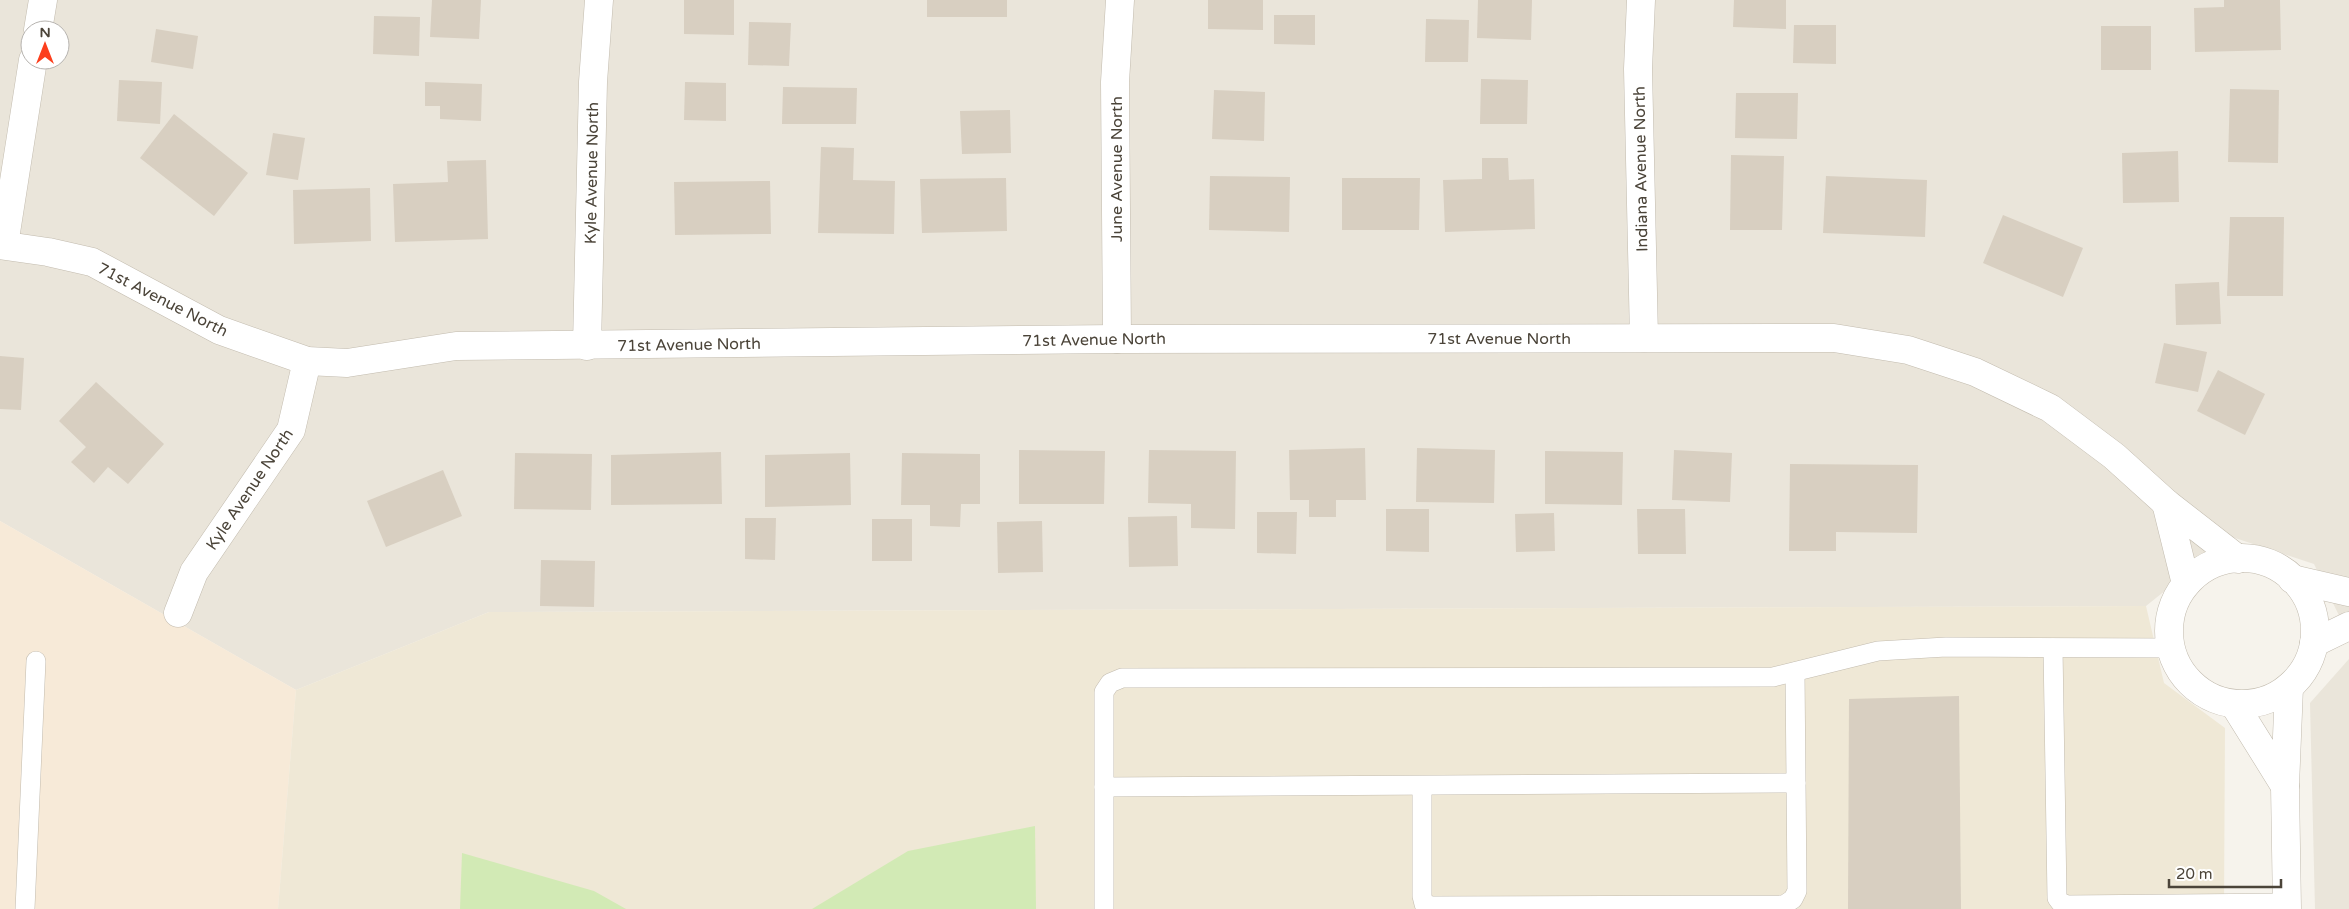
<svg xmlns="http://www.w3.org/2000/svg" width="2349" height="909" font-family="'Varela Round',sans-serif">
  <rect width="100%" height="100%" fill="#f6f3ec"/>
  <g fill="#eae5da" fill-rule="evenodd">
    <path d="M0,0H2349V636L2314,564L2232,537L2146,606L489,612L296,690L0,521ZM30,30H60V60H30Z"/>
    <polygon points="2349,659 2349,909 2315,909 2310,703"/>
  </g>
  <polygon fill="#f7ead8" points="0,521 296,690 278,909 0,909"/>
  <polygon fill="#efe8d6" points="2146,606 2164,683 2225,728 2224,909 278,909 296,690 489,612"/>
  <g fill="#d2eab5">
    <polygon points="1035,826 1036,909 812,909 908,851"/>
    <polygon points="462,853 594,891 626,909 460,909"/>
  </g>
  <g fill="#d8cfc1">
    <polygon points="432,0 481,0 479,39 430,37"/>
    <polygon points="684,0 734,0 734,35 684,34"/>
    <rect x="927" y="0" width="80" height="17"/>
    <polygon points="1208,0 1263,0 1263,30 1208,29"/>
    <polygon points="1478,0 1532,0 1531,40 1477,38"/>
    <polygon points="1734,0 1786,0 1786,29 1733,27"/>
    <polygon points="2224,0 2280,0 2281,50 2195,52 2194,8 2224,7"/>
    <polygon points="1274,15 1315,15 1315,45 1274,44"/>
    <polygon points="374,16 420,17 419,56 373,54"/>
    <polygon points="1426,19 1469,20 1468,62 1425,62"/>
    <polygon points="749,22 791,23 789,66 748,65"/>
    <polygon points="1794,25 1836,25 1836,64 1793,63"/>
    <rect x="2101" y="26" width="50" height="44"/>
    <polygon points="156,29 198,36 193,69 151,62"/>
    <polygon points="1481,79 1528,80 1527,124 1480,124"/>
    <polygon points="119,80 162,82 160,124 117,121"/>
    <polygon points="425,82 482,84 481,121 440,119 440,106 425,106"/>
    <polygon points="685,82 726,83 726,121 684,120"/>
    <polygon points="783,87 857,88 856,124 782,124"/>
    <polygon points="2230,89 2279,90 2278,163 2228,162"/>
    <polygon points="1214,90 1265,92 1264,141 1212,139"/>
    <polygon points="1736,93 1798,93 1797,139 1735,138"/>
    <polygon points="1010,110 1011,153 962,154 960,111"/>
    <polygon points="174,114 248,173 214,216 140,158"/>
    <polygon points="273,133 305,138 298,180 266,175"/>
    <polygon points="821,147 854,148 853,180 895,181 894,234 818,233"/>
    <polygon points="2178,151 2179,202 2123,203 2122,153"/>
    <polygon points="1731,155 1784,156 1782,230 1730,230"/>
    <polygon points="1482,158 1508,158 1509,180 1534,179 1535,229 1445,232 1443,180 1482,179"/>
    <polygon points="486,160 488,239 395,242 393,184 448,182 447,161"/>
    <polygon points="1210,176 1290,177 1289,232 1209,230"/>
    <polygon points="1826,176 1927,180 1925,237 1823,233"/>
    <polygon points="1006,178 1007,231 922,233 920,179"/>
    <polygon points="1342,178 1420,178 1419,230 1342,230"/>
    <polygon points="770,181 771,234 675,235 674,182"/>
    <polygon points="370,188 371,241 294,244 293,190"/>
    <polygon points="2003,215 2083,248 2063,297 1983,263"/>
    <polygon points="2230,217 2284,217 2283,296 2227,296"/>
    <polygon points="2219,282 2221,324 2176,325 2175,284"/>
    <polygon points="2164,343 2207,352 2198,392 2155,383"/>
    <polygon points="0,356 24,358 21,410 0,409"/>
    <polygon points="2218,370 2265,394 2245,435 2197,411"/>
    <polygon points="96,382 164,444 128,484 108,467 94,483 71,462 86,447 59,421"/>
    <polygon points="1365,448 1366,500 1336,500 1336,517 1309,517 1309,500 1290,500 1289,450"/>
    <polygon points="1417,448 1495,450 1494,503 1416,502"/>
    <polygon points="1019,450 1105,451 1104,504 1019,504"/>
    <polygon points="1149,450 1236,451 1235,529 1191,528 1191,504 1148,503"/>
    <polygon points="1674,450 1732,453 1730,502 1672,500"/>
    <polygon points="1545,451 1623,452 1622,505 1545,504"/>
    <polygon points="721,452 722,504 611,505 611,455"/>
    <polygon points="515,453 592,454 591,510 514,509"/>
    <polygon points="850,453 851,505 765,507 765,455"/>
    <polygon points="902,453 980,454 980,504 961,504 960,527 930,526 930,505 901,505"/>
    <polygon points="1790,464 1918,465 1917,533 1836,532 1836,551 1789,551"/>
    <polygon points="443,470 462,516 386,547 367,501"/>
    <polygon points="1386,509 1429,509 1429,552 1386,551"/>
    <polygon points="1637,509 1685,509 1686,554 1638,554"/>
    <polygon points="1257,512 1297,512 1296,554 1257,553"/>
    <polygon points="1554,513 1555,551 1516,552 1515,514"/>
    <polygon points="1177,516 1178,566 1129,567 1128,517"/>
    <polygon points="745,518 776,518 775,560 745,559"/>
    <rect x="872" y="519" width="40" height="42"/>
    <polygon points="1042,521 1043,572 998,573 997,522"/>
    <polygon points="541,560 595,561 594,607 540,606"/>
    <polygon points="1959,696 1961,909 1848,909 1849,699"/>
  </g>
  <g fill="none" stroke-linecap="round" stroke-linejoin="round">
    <g stroke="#c2bbae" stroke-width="20">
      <g id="service">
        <polyline points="2053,648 2057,898 2060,902 2067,905 2287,903"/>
        <polyline points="1422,786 1422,896 1424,904 1432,906 1784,905 1793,899 1797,891 1795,672"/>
        <polyline points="1104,787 1796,783"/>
        <polyline points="25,909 36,661"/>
        <polyline points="1104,909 1104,692 1110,683 1122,678 1773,677 1878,651 1946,647 2170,648"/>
      </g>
    </g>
    <g stroke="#c2bbae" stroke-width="29">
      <g id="minor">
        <polyline points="1641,0 1638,69 1644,338"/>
        <polyline points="38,30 43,0"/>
        <polyline points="0,245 48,252 92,262 219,330 307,361 347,363 456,346 1117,339 1834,338 1908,350 1975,372 2050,408 2114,456 2166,503"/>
        <polyline points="4,245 33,60"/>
        <polyline points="1117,339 1115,82 1120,0"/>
        <polyline points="587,346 593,82 599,0"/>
        <circle cx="2242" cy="631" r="73"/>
        <polyline points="2292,579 2349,592"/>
        <polyline points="2186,584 2166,503 2238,559"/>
        <polyline points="178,613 194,572 291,430 307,361"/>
        <polyline points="2314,643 2349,626"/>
        <polyline points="2234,704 2285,786 2289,687"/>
        <polyline points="2285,786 2287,909"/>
      </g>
    </g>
    <use href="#service" stroke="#fff" stroke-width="19"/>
    <use href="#minor" stroke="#fff" stroke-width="28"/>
  </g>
  <g text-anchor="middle" stroke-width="4" stroke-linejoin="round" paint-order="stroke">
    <g font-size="16" fill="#4b4439" stroke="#fff">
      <text transform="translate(1116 169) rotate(-90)" y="6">June Avenue North</text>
      <text transform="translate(1640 169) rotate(-91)" y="6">Indiana Avenue North</text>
      <text transform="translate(591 173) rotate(-89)" y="6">Kyle Avenue North</text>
      <text transform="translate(163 299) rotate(27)" y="6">71st Avenue North</text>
      <text x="1499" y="344">71st Avenue North</text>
      <text transform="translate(1094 339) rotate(-1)" y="6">71st Avenue North</text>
      <text transform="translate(689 344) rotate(-1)" y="6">71st Avenue North</text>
      <text transform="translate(249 489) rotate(-56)" y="6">Kyle Avenue North</text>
    </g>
  </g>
  <g transform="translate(45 45)"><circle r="24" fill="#ffffff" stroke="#b7b4b0"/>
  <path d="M0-4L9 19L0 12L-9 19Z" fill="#fc3f1d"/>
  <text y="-8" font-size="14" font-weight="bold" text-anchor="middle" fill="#4b4439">N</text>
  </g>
  <path d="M2169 879v8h112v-8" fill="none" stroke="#4b4439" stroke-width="2.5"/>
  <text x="2176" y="879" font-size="15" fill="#4b4439" stroke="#ffffff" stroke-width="4" paint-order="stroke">20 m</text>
</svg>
